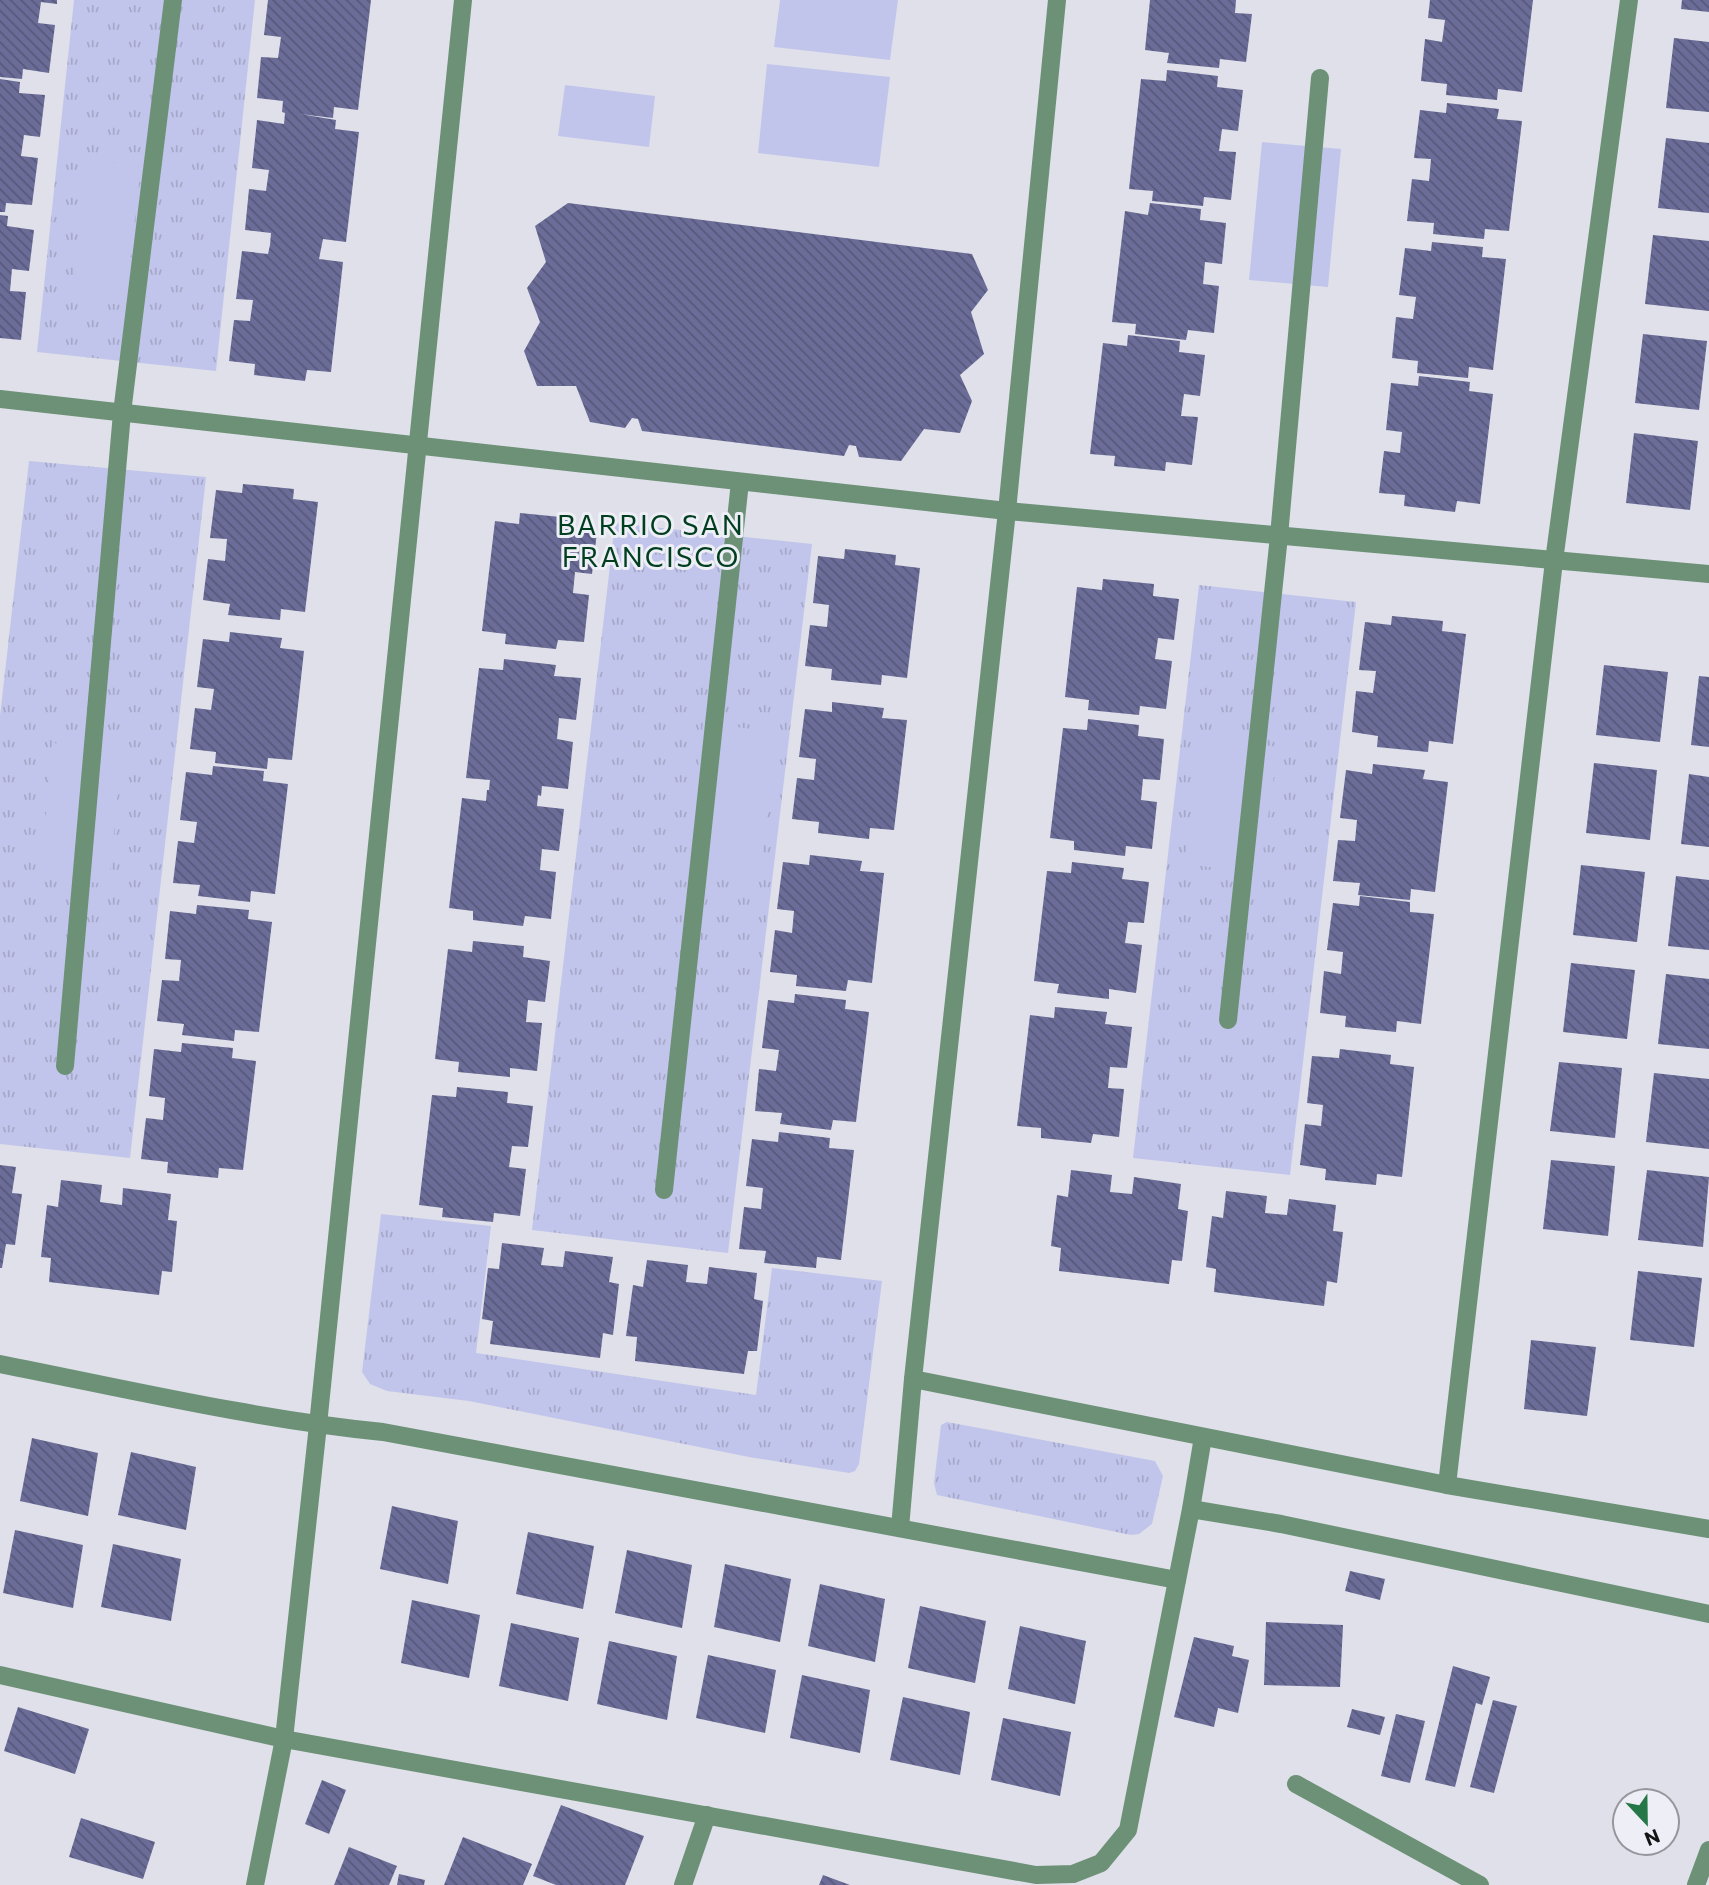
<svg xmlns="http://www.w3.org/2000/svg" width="1709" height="1885" font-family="Commissioner,sans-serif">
  <defs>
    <pattern id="grass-tufts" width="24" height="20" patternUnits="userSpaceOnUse" patternTransform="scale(1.75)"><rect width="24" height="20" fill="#c2c5eb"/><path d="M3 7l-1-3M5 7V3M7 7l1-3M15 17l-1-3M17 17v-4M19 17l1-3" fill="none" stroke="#a6a8c9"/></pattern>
    <pattern id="building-back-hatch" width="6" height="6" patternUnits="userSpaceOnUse" patternTransform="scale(1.75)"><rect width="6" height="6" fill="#6b6d98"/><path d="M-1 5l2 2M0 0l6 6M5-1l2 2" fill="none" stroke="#57587b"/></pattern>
  </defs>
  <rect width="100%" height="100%" fill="#dfe0e9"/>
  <g fill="url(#grass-tufts)">
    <polygon points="74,0 255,0 216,371 37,352"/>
    <polygon points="29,461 206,477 130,1158 0,1144 0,716"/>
    <polygon points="615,523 812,544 728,1253 532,1230"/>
    <polygon points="1199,585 1356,602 1290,1175 1133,1158"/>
    <polygon points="381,1214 491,1226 476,1353 756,1395 772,1268 882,1281 859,1464 855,1471 849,1473 749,1457 469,1401 387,1391 370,1384 362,1372"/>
    <polygon points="947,1422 1155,1461 1163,1476 1152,1524 1139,1534 1131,1535 937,1495 934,1483 941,1425"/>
  </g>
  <g fill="#c2c5eb">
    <polygon points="780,0 898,0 890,60 774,47"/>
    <polygon points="767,64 890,77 879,167 758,153"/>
    <polygon points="565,85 655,96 649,147 558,136"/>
    <polygon points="1262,142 1341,149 1328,287 1249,280"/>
    <polygon points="88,160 141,166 125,305 72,300"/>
    <polygon points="703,723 777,732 760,875 687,867"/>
    <polygon points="1202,737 1278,747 1260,873 1184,864"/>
    <polygon points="53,743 122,749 109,884 40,877"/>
  </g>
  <g fill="url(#building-back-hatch)">
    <polygon points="0,0 57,0 57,4 41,2 38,23 55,25 49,73 23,69 22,79 0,77"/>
    <polygon points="268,0 371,0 358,110 334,107 333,118 300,114 336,120 335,129 359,132 346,242 323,239 319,259 343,262 331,372 307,370 305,381 254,375 255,364 229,361 234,320 250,321 253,300 236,299 242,251 268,254 270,245 271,233 245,230 249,189 266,191 269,170 252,168 257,120 284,124 285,113 282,112 283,101 257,98 261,57 278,58 281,37 264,35"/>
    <polygon points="1150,0 1236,0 1235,13 1252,14 1246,62 1220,59 1219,68 1167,63 1169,53 1145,50"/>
    <polygon points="1430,0 1533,0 1522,92 1498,89 1497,100 1446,95 1447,84 1421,81 1425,39 1442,42 1445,20 1428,18"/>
    <polygon points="1682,0 1709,0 1709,12 1681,9"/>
    <polygon points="1674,38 1709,42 1709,112 1666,108"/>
    <polygon points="1167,70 1218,76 1217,87 1243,90 1238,131 1222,129 1219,151 1236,152 1231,200 1204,197 1203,206 1152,201 1153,191 1129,189 1141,79 1166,81"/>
    <polygon points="0,79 20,82 19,93 45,95 40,137 24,135 21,156 38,158 32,205 6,203 5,212 0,212"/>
    <polygon points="1447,103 1499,109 1497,119 1522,121 1509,231 1485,229 1484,239 1433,234 1434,223 1407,221 1412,179 1429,181 1431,159 1414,158 1420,110 1446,113"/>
    <polygon points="1666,138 1709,143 1709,213 1658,208"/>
    <polygon points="568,203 972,254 988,290 971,312 984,354 960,375 972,401 960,433 924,429 901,461 859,457 856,446 849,445 844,456 642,431 638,419 632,418 625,428 590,422 576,386 537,386 524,351 540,322 527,288 546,262 535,226"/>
    <polygon points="1150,203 1201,209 1200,220 1226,223 1222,264 1205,262 1203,284 1219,286 1214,333 1188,330 1186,340 1135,334 1136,324 1112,322 1125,211 1148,215"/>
    <polygon points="0,215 8,216 7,226 34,230 29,271 12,269 10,291 26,292 21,340 0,338"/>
    <polygon points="1653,235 1709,241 1709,311 1645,304"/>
    <polygon points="1432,242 1483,247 1482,257 1506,259 1493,370 1469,367 1468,378 1417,373 1418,361 1392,358 1396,317 1413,319 1416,297 1399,295 1405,248 1431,251"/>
    <polygon points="1643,334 1707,341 1699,410 1635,403"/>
    <polygon points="1128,335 1180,341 1179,352 1205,355 1200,396 1184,394 1181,416 1198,417 1192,465 1166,462 1165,471 1114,466 1115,456 1090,454 1103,343 1127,346"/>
    <polygon points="1419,376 1470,382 1469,391 1493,394 1480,504 1457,501 1455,512 1404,506 1405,495 1379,493 1384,451 1400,453 1402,432 1386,430 1391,383 1418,386"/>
    <polygon points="1634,433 1698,441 1690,510 1626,503"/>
    <polygon points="243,484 294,489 293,499 318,502 305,612 281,609 280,620 228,615 230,604 203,600 208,559 225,561 227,539 210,538 216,490 242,493"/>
    <polygon points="520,513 571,518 570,529 597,532 592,574 575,572 573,593 589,595 584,642 558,640 556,649 505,644 506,634 482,631 495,521 519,524"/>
    <polygon points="845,549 896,555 895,565 920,568 907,678 882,675 881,685 831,680 832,669 805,666 810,625 827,627 829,605 813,603 818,556 844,559"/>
    <polygon points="1103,579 1154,584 1153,596 1179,599 1174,640 1158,638 1155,659 1172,661 1166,709 1140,706 1139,715 1088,710 1089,700 1065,697 1077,587 1102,590"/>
    <polygon points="1392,616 1443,621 1442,631 1466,634 1453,744 1429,741 1428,752 1377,747 1378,736 1352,732 1356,691 1373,693 1376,671 1359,670 1365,622 1391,625"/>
    <polygon points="230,632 282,638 280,648 304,651 292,760 268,758 267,769 215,763 216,752 190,749 195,708 211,710 214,689 197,687 203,639 229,642"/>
    <polygon points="504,659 556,665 554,676 581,678 576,720 559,718 557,739 573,742 568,789 542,786 541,796 538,795 537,806 564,809 559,851 542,849 540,870 556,872 551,919 525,916 523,926 473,920 473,911 449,908 462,798 486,801 487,790 489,790 490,780 466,778 479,668 503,670"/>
    <polygon points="1604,665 1668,672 1660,742 1596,735"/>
    <polygon points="1699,676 1709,677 1709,747 1691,745"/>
    <polygon points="832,702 884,708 882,718 907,720 894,830 870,828 869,839 818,833 819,822 792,819 797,778 814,780 816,759 799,757 805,709 832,712"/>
    <polygon points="1088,719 1139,725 1138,736 1164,739 1160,780 1143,779 1141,800 1157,802 1152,849 1126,846 1125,856 1074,850 1074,841 1050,838 1063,728 1087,730"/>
    <polygon points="1594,763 1657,770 1650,840 1586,833"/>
    <polygon points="1373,764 1425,770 1423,779 1448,782 1435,892 1411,889 1410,900 1358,895 1360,883 1333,881 1338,840 1355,841 1357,820 1340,818 1346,770 1372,774"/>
    <polygon points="213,766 264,771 263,781 288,784 275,894 251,891 250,902 198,896 200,885 173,883 178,841 194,843 197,822 180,820 186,772 212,775"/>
    <polygon points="1689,774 1709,777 1709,847 1681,844"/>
    <polygon points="810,855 862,861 860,871 884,873 872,983 848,980 846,991 796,986 797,975 770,972 775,930 792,933 794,911 777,909 783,862 809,865"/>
    <polygon points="1072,862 1124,868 1122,879 1149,882 1144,923 1128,922 1125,943 1142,945 1136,993 1109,989 1109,999 1057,993 1059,984 1034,981 1047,871 1071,873"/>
    <polygon points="1581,865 1645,872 1637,942 1573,935"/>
    <polygon points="1676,876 1709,880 1709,950 1668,946"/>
    <polygon points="1360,896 1410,902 1410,912 1434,914 1421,1024 1397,1021 1396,1032 1345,1027 1346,1016 1320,1013 1324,971 1341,974 1343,952 1327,950 1333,903 1359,906"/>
    <polygon points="197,905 249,910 248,919 272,922 259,1032 235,1030 234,1041 182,1035 184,1024 157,1021 162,980 179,981 181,960 165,959 170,911 196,914"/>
    <polygon points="473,941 524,946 523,957 550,961 545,1002 528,1000 526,1022 542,1023 537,1071 510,1068 510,1077 458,1072 459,1062 435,1059 448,949 472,952"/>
    <polygon points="1571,963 1635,970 1627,1039 1563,1032"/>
    <polygon points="1666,974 1709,979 1709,1049 1658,1044"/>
    <polygon points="795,994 846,1000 845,1009 869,1012 856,1122 833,1120 831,1130 780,1124 782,1113 755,1111 759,1069 776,1071 779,1050 762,1048 768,1000 794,1003"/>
    <polygon points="1055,1007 1107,1012 1105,1024 1132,1027 1127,1068 1110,1067 1108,1088 1124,1089 1119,1137 1093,1134 1091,1143 1041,1138 1041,1128 1017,1126 1030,1015 1054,1018"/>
    <polygon points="182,1043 233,1048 232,1058 256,1061 243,1170 219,1168 218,1178 167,1173 168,1162 141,1159 146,1118 163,1120 165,1098 149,1096 154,1049 181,1052"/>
    <polygon points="1340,1049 1391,1055 1390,1064 1414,1067 1402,1177 1377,1174 1376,1185 1325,1180 1326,1169 1300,1165 1305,1124 1321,1126 1323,1105 1307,1103 1312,1056 1339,1058"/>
    <polygon points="1559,1062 1622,1068 1615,1138 1550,1131"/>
    <polygon points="1654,1073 1709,1079 1709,1149 1646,1142"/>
    <polygon points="457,1087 508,1092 507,1103 533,1106 528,1147 512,1146 509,1167 526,1169 520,1216 494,1213 493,1222 442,1217 443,1208 419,1205 432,1095 456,1097"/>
    <polygon points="779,1132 830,1138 829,1148 854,1150 841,1260 817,1257 816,1268 764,1263 766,1251 739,1249 744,1207 761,1209 763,1188 746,1186 752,1139 778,1142"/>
    <polygon points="1551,1160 1615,1166 1608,1236 1543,1229"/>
    <polygon points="0,1165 16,1167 12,1193 22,1194 15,1245 6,1244 2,1268 0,1268"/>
    <polygon points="1071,1170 1112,1175 1110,1192 1132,1194 1134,1177 1181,1184 1178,1209 1188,1211 1182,1261 1172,1260 1169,1284 1059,1271 1061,1248 1051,1246 1057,1195 1068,1197"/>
    <polygon points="1647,1170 1709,1177 1703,1247 1638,1240"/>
    <polygon points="61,1180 102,1185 100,1202 122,1205 123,1188 171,1194 168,1220 177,1221 172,1272 162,1271 159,1295 49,1282 51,1258 41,1257 47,1205 58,1207"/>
    <polygon points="1226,1191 1267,1196 1265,1213 1287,1215 1289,1199 1336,1205 1333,1231 1343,1232 1337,1283 1327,1281 1324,1306 1214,1292 1216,1269 1206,1267 1212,1216 1223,1218"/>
    <polygon points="502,1243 544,1248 541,1265 563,1267 565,1251 613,1257 609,1282 619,1284 613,1335 603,1333 600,1358 490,1344 493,1321 482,1319 488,1268 499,1269"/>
    <polygon points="647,1260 688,1265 686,1282 707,1284 709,1267 757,1273 754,1299 763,1301 757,1351 748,1351 744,1374 635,1361 637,1337 626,1336 633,1285 643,1287"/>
    <polygon points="1638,1271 1702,1278 1694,1347 1630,1340"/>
    <polygon points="1531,1340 1596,1347 1587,1416 1524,1409"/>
    <polygon points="32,1438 98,1453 88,1516 20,1501"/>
    <polygon points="131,1452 196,1467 186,1530 118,1515"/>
    <polygon points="392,1506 458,1521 448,1584 380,1569"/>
    <polygon points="15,1530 83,1545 73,1608 3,1593"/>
    <polygon points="528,1532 594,1546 583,1609 516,1594"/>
    <polygon points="113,1544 181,1559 171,1621 101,1607"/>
    <polygon points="627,1550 692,1565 682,1628 615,1613"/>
    <polygon points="725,1564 791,1579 780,1642 714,1627"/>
    <polygon points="1350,1571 1385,1579 1380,1600 1345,1591"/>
    <polygon points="820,1584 885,1599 875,1662 808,1646"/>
    <polygon points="412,1600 480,1615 469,1678 401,1663"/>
    <polygon points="920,1606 986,1621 975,1683 908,1668"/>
    <polygon points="1266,1622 1343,1625 1340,1687 1264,1685"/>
    <polygon points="511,1623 579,1638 568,1701 499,1686"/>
    <polygon points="1020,1626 1086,1641 1075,1704 1008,1689"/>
    <polygon points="1194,1637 1234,1646 1232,1656 1249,1660 1238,1713 1218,1708 1214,1727 1174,1717"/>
    <polygon points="609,1641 677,1656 667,1720 597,1704"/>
    <polygon points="708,1655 776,1670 765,1733 696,1718"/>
    <polygon points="1453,1666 1490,1677 1482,1705 1476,1703 1455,1787 1425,1780"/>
    <polygon points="802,1675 870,1690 860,1753 790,1738"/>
    <polygon points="903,1697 970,1712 960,1775 890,1760"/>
    <polygon points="1493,1700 1517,1706 1494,1793 1470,1787"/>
    <polygon points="18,1707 89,1729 75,1774 4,1751"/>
    <polygon points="1352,1709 1385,1717 1380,1735 1347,1727"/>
    <polygon points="1396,1714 1425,1721 1410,1783 1381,1776"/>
    <polygon points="1003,1718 1071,1732 1060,1796 991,1780"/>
    <polygon points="322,1780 346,1790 329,1834 305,1824"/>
    <polygon points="561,1805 644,1836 625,1885 556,1885 533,1876"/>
    <polygon points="81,1818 155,1842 143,1879 69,1857"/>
    <polygon points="463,1837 532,1864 523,1885 444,1885"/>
    <polygon points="349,1847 397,1866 389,1885 334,1885"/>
    <polygon points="399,1874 425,1880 424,1885 397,1885"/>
    <polygon points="823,1875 850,1885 819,1885"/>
  </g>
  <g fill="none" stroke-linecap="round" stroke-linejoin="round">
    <g stroke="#6c9177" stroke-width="18">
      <polyline points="0,399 1007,511 1709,574"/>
      <polyline points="1228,1020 1279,536 1320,78"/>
      <polyline points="65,1066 122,413 173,0"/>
      <polyline points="664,1190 740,482"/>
      <path d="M0,1364C127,1389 254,1419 383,1432L1177,1580"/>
      <polyline points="913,1379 1447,1485 1709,1529"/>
      <polyline points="1447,1485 1554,561 1629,0"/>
      <polyline points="1191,1509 1281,1524 1709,1614"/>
      <polyline points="900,1528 913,1379 1007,511 1057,0"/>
      <polyline points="0,1675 284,1739 1036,1875 1073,1874 1101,1863 1128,1830 1191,1509 1203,1437"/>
      <polyline points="1296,1784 1480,1885"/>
      <polyline points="255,1885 284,1739 318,1425 463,0"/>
      <polyline points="683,1885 707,1815"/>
      <polyline points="1696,1885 1709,1850"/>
    </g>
  </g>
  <g text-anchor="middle" stroke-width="6" stroke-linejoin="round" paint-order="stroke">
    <g font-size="28" letter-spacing="2" fill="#013e1f" stroke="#edeef6">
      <text x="651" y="535">BARRIO SAN<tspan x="651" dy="32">FRANCISCO</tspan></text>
    </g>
  </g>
  <g transform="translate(1646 1822) rotate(158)"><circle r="33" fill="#edeef6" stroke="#96979d" stroke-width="2"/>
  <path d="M0-5L12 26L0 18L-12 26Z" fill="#267748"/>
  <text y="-10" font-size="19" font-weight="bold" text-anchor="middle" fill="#141417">N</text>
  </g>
</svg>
